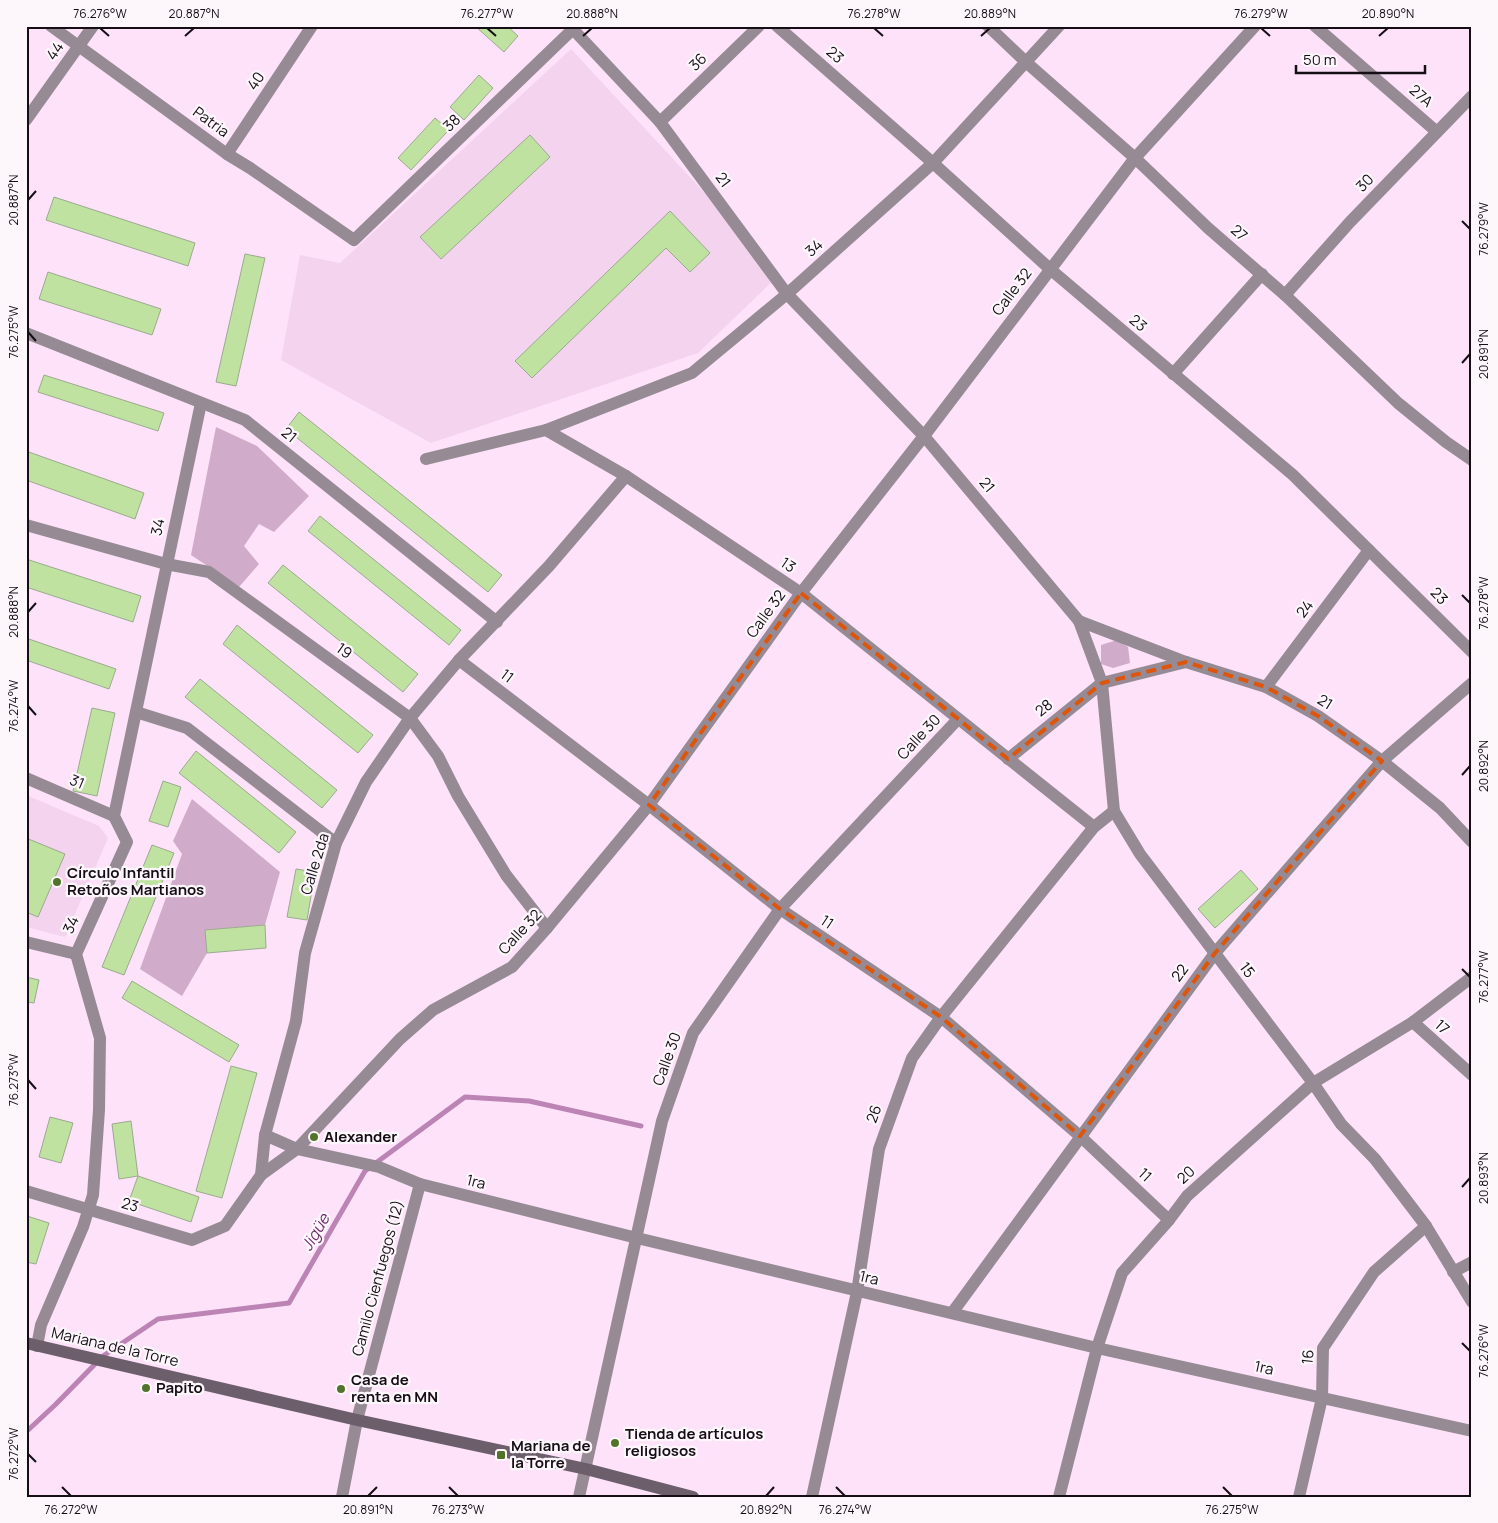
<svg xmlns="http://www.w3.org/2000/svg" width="1498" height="1523" font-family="Manrope,sans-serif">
  <rect width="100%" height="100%" fill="#fde2f9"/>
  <g fill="#f4d3ef">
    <polygon points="571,49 780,274 698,353 431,443 281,360 300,255 340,263"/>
    <polygon points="26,795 99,826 108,838 65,937 26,927"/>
  </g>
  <g fill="#d0acca">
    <polygon points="216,427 257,446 309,496 274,532 259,524 244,546 259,564 239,587 191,555"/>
    <polygon points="1117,640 1128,647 1130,663 1113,668 1101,664 1101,645"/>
    <polygon points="192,799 280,872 265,925 206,930 207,953 182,996 140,969 182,854 173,841"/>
  </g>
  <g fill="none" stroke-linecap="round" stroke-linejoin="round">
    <polyline stroke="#bc84b4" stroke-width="5" points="26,1432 55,1405 103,1356 158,1319 289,1303 365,1171 465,1097 529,1101 641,1126"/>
  </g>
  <g fill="#c0e2a1" stroke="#9baa8f">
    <polygon points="475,26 507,26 518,36 504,52"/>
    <polygon points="479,75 493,88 464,120 450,107"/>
    <polygon points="435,118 449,130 411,170 398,158"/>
    <polygon points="530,135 550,157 441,259 420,237"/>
    <polygon points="54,197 195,243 188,266 46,220"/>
    <polygon points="670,211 710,253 690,272 666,248 532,378 515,361"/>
    <polygon points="245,254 265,258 236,386 216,382"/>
    <polygon points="48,272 161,309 152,335 39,299"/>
    <polygon points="44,375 164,413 158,431 38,392"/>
    <polygon points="299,412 502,575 488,592 286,429"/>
    <polygon points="26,451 144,493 135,519 26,480"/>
    <polygon points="320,516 461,630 449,645 308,531"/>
    <polygon points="26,559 141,596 133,622 26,587"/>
    <polygon points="283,565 418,674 403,692 268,583"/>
    <polygon points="237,625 373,735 358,753 223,644"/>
    <polygon points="26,638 116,669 109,689 26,660"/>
    <polygon points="200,679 337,790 322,808 185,697"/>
    <polygon points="92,708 115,713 97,796 73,791"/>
    <polygon points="196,751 296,832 279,853 179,773"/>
    <polygon points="163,781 181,787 168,827 149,821"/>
    <polygon points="26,838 65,854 38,917 26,912"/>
    <polygon points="152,845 174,853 124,975 102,967"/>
    <polygon points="296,869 315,872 307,920 287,917"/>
    <polygon points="1241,870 1258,889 1215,928 1198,909"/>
    <polygon points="265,925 266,948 207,953 205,930"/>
    <polygon points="26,977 39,980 34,1003 26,1002"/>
    <polygon points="132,981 239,1045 229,1062 122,998"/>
    <polygon points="231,1066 257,1073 222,1198 196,1191"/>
    <polygon points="50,1117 73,1123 61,1163 39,1157"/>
    <polygon points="131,1121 138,1176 119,1179 112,1124"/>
    <polygon points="138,1176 199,1197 191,1222 129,1201"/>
    <polygon points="27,1216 49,1223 36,1264 26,1262"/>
  </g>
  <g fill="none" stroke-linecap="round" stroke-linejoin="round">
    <g stroke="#968b94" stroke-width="12">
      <polyline points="51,26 227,154 250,168 354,240 573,29"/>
      <polyline points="570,26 660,122 787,294 924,436 1079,621 1186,662 1266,687 1318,716 1382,761 1440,808 1472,842"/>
      <polyline points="777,26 933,163 1050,269 1293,475 1472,652"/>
      <polyline points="988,26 1027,63 1135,158 1208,228 1285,295 1398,403 1446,442 1472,460"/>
      <polyline points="1315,26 1437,132"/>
      <polyline points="26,120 93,26"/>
      <polyline points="660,122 759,26"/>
      <polyline points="227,154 312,26"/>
      <polyline points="1285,295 1350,222 1472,96"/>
      <polyline points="26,333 245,420 497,622"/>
      <polyline points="1173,374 1262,274"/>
      <polyline points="546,430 692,373 787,294 933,163 1059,26"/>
      <polyline points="426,459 546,430 626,476 801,593 1094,827"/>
      <polyline points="26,525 166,564 209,572 410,718 438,756 458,796 506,875 547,928"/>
      <polyline points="1079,621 1102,683 1114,811 1140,854 1313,1083 1341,1124 1375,1159 1426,1226 1472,1302"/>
      <polyline points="459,660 649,805 780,909 941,1017 1080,1136 1169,1220"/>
      <polyline points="1266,687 1369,550"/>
      <polyline points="136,712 187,728 336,843"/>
      <polyline points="1008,759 1102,683 1186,662"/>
      <polyline points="26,778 114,816"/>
      <polyline points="26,942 76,954"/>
      <polyline points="1413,1022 1472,1075"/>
      <polyline points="265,1135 297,1149 379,1167 420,1184 637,1238 1097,1348 1472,1431"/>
      <polyline points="261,1175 297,1149 400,1039 433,1010 512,967 547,928 649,805 801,593 924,436 1135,158 1255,26"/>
      <polyline points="26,1191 192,1240 225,1226 261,1175 265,1135 296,1021 305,953 336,843 366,782 410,718 459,660 549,566 626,476"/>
      <polyline points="1453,1272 1472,1262"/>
      <polyline points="952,1313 1215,953 1382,761 1472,683"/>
      <polyline points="37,1346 41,1325 83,1227 93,1195 99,1110 100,1038 76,954 127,842 114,816 201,403"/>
      <polyline points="342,1497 357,1420 420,1184"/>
      <polyline points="579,1497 662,1121 693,1033 780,909 958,719"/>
      <polyline points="812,1497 857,1292 879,1149 912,1058 941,1017 1094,827 1114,811"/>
      <polyline points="1059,1497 1097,1348 1122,1273 1169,1220 1187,1196 1313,1083 1413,1022 1472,977"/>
      <polyline points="1299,1497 1322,1398 1323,1348 1374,1272 1426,1226"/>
    </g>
    <polyline stroke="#6d5e6b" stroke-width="12" points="26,1343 357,1420 586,1469 693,1497"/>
  </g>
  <path fill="none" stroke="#de550c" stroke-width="4" stroke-dasharray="10 6" stroke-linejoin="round" d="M801,593L1008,759L1102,683L1186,662L1266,687L1318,716L1382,761L1215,953L1080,1136L941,1017L780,909L649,805Z"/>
  <path fill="none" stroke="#160e15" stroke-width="2" d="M100,28L109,36M487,28L496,36M874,28L883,36M1261,28L1270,36M185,36L194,28M583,36L592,28M981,36L990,28M1379,36L1388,28M28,200L36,191M1462,221L1470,229M28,332L36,341M1462,363L1470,354M1462,595L1470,603M28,612L36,603M28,706L36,715M1462,775L1470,766M1462,969L1470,977M28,1080L36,1089M1462,1187L1470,1178M1462,1343L1470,1351M28,1454L36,1462M62,1487L71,1496M449,1487L458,1496M836,1487L845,1496M1223,1487L1232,1496M368,1496L377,1487M766,1496L774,1487"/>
  <g fill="#51732a" stroke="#fdf7fc" stroke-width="2">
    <circle cx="57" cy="882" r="5"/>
    <circle cx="314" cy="1137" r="5"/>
    <circle cx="146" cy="1388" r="5"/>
    <circle cx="341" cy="1389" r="5"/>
    <circle cx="615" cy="1443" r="5"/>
    <rect x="496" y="1450" width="10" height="10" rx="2.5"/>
  </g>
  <g text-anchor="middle" stroke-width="4.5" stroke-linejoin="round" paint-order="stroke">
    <g font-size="15" fill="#160e15" stroke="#fdf7fc">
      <text transform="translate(55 51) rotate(-55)" y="5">44</text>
      <text transform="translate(835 55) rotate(41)" y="5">23</text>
      <text transform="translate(698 62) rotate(-44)" y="5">36</text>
      <text transform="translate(256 81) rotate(-56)" y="5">40</text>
      <text transform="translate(1421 96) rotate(41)" y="5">27A</text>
      <text transform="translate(211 122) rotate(36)" y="5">Patria</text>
      <text transform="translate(452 123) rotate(-44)" y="5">38</text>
      <text transform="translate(723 180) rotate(53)" y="5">21</text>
      <text transform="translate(1365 183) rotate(-46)" y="5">30</text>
      <text transform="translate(1239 233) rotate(41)" y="5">27</text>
      <text transform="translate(814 248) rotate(-42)" y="5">34</text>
      <text transform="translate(1012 292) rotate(-53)" y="5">Calle 32</text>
      <text transform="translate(1138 323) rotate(40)" y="5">23</text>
      <text transform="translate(289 435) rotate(39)" y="5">21</text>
      <text transform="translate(987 485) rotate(50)" y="5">21</text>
      <text transform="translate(158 527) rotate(-78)" y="5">34</text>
      <text transform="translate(788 565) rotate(34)" y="5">13</text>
      <text transform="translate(1439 596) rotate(45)" y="5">23</text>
      <text transform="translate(1305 609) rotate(-53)" y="5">24</text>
      <text transform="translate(766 614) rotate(-54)" y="5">Calle 32</text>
      <text transform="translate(344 651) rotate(36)" y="5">19</text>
      <text transform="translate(507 676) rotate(37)" y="5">11</text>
      <text transform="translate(1325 702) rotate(32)" y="5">21</text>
      <text transform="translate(1044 708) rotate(-39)" y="5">28</text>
      <text transform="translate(919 737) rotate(-47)" y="5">Calle 30</text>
      <text transform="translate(77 782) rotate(23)" y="5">31</text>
      <text transform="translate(315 864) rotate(-73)" y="5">Calle 2da</text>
      <text transform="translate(827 922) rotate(34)" y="5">11</text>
      <text transform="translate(71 925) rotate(-65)" y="5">34</text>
      <text transform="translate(520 932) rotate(-47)" y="5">Calle 32</text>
      <text transform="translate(1247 970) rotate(53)" y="5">15</text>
      <text transform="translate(1180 973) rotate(-54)" y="5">22</text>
      <text transform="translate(1442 1027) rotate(42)" y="5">17</text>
      <text transform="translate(667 1059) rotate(-70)" y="5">Calle 30</text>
      <text transform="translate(874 1114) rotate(-70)" y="5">26</text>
      <text transform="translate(1145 1175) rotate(43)" y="5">11</text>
      <text transform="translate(1186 1175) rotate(-43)" y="5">20</text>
      <text transform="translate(476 1182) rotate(14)" y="5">1ra</text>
      <text transform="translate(130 1205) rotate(16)" y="5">23</text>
      <text transform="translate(378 1278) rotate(-75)" y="5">Camilo Cienfuegos (12)</text>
      <text transform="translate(869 1278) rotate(13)" y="5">1ra</text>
      <text transform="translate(115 1347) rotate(13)" y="5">Mariana de la Torre</text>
      <text transform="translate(1308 1357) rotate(-84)" y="5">16</text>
      <text transform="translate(1264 1368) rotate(12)" y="5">1ra</text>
    </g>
    <g font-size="15" font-weight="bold" fill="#160e15" stroke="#fdf7fc" text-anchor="start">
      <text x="67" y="878">Círculo Infantil<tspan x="67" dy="17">Retoños Martianos</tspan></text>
      <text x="324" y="1142">Alexander</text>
      <text x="351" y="1385">Casa de<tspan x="351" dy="17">renta en MN</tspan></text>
      <text x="156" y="1393">Papito</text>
      <text x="625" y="1439">Tienda de artículos<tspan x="625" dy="17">religiosos</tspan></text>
      <text x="511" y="1451">Mariana de<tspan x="511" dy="17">la Torre</tspan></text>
    </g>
    <g font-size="16" font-style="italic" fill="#732f6c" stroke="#fdf7fc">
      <text transform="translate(315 1232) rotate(-60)" y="6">Jigüe</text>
    </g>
  </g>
  <rect width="1498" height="1523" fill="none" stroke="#fdf7fc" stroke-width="55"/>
  <path d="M1296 65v8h129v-8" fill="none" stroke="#160e15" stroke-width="2.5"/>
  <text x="1303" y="65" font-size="15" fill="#160e15" stroke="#fdf7fc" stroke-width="4" paint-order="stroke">50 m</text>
  <rect x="28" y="28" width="1442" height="1468" fill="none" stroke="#160e15" stroke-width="2"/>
  <g font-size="12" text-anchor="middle" fill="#160e15">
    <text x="100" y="18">76.276°W</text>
    <text x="194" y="18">20.887°N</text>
    <text x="487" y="18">76.277°W</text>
    <text x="592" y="18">20.888°N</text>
    <text x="874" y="18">76.278°W</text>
    <text x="990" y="18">20.889°N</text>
    <text x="1261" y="18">76.279°W</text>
    <text x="1388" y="18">20.890°N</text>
    <text transform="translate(14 200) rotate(-90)" y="4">20.887°N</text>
    <text transform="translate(1484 229) rotate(-90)" y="4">76.279°W</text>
    <text transform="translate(14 332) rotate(-90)" y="4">76.275°W</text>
    <text transform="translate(1484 354) rotate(-90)" y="4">20.891°N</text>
    <text transform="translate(1484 603) rotate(-90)" y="4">76.278°W</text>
    <text transform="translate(14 612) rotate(-90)" y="4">20.888°N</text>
    <text transform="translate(14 706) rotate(-90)" y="4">76.274°W</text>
    <text transform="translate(1484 766) rotate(-90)" y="4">20.892°N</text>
    <text transform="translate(1484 977) rotate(-90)" y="4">76.277°W</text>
    <text transform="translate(14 1080) rotate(-90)" y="4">76.273°W</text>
    <text transform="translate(1484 1178) rotate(-90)" y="4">20.893°N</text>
    <text transform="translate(1484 1351) rotate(-90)" y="4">76.276°W</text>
    <text transform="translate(14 1454) rotate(-90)" y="4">76.272°W</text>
    <text x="71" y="1514">76.272°W</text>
    <text x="368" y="1514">20.891°N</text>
    <text x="458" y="1514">76.273°W</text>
    <text x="766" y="1514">20.892°N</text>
    <text x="845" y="1514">76.274°W</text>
    <text x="1232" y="1514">76.275°W</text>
  </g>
</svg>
